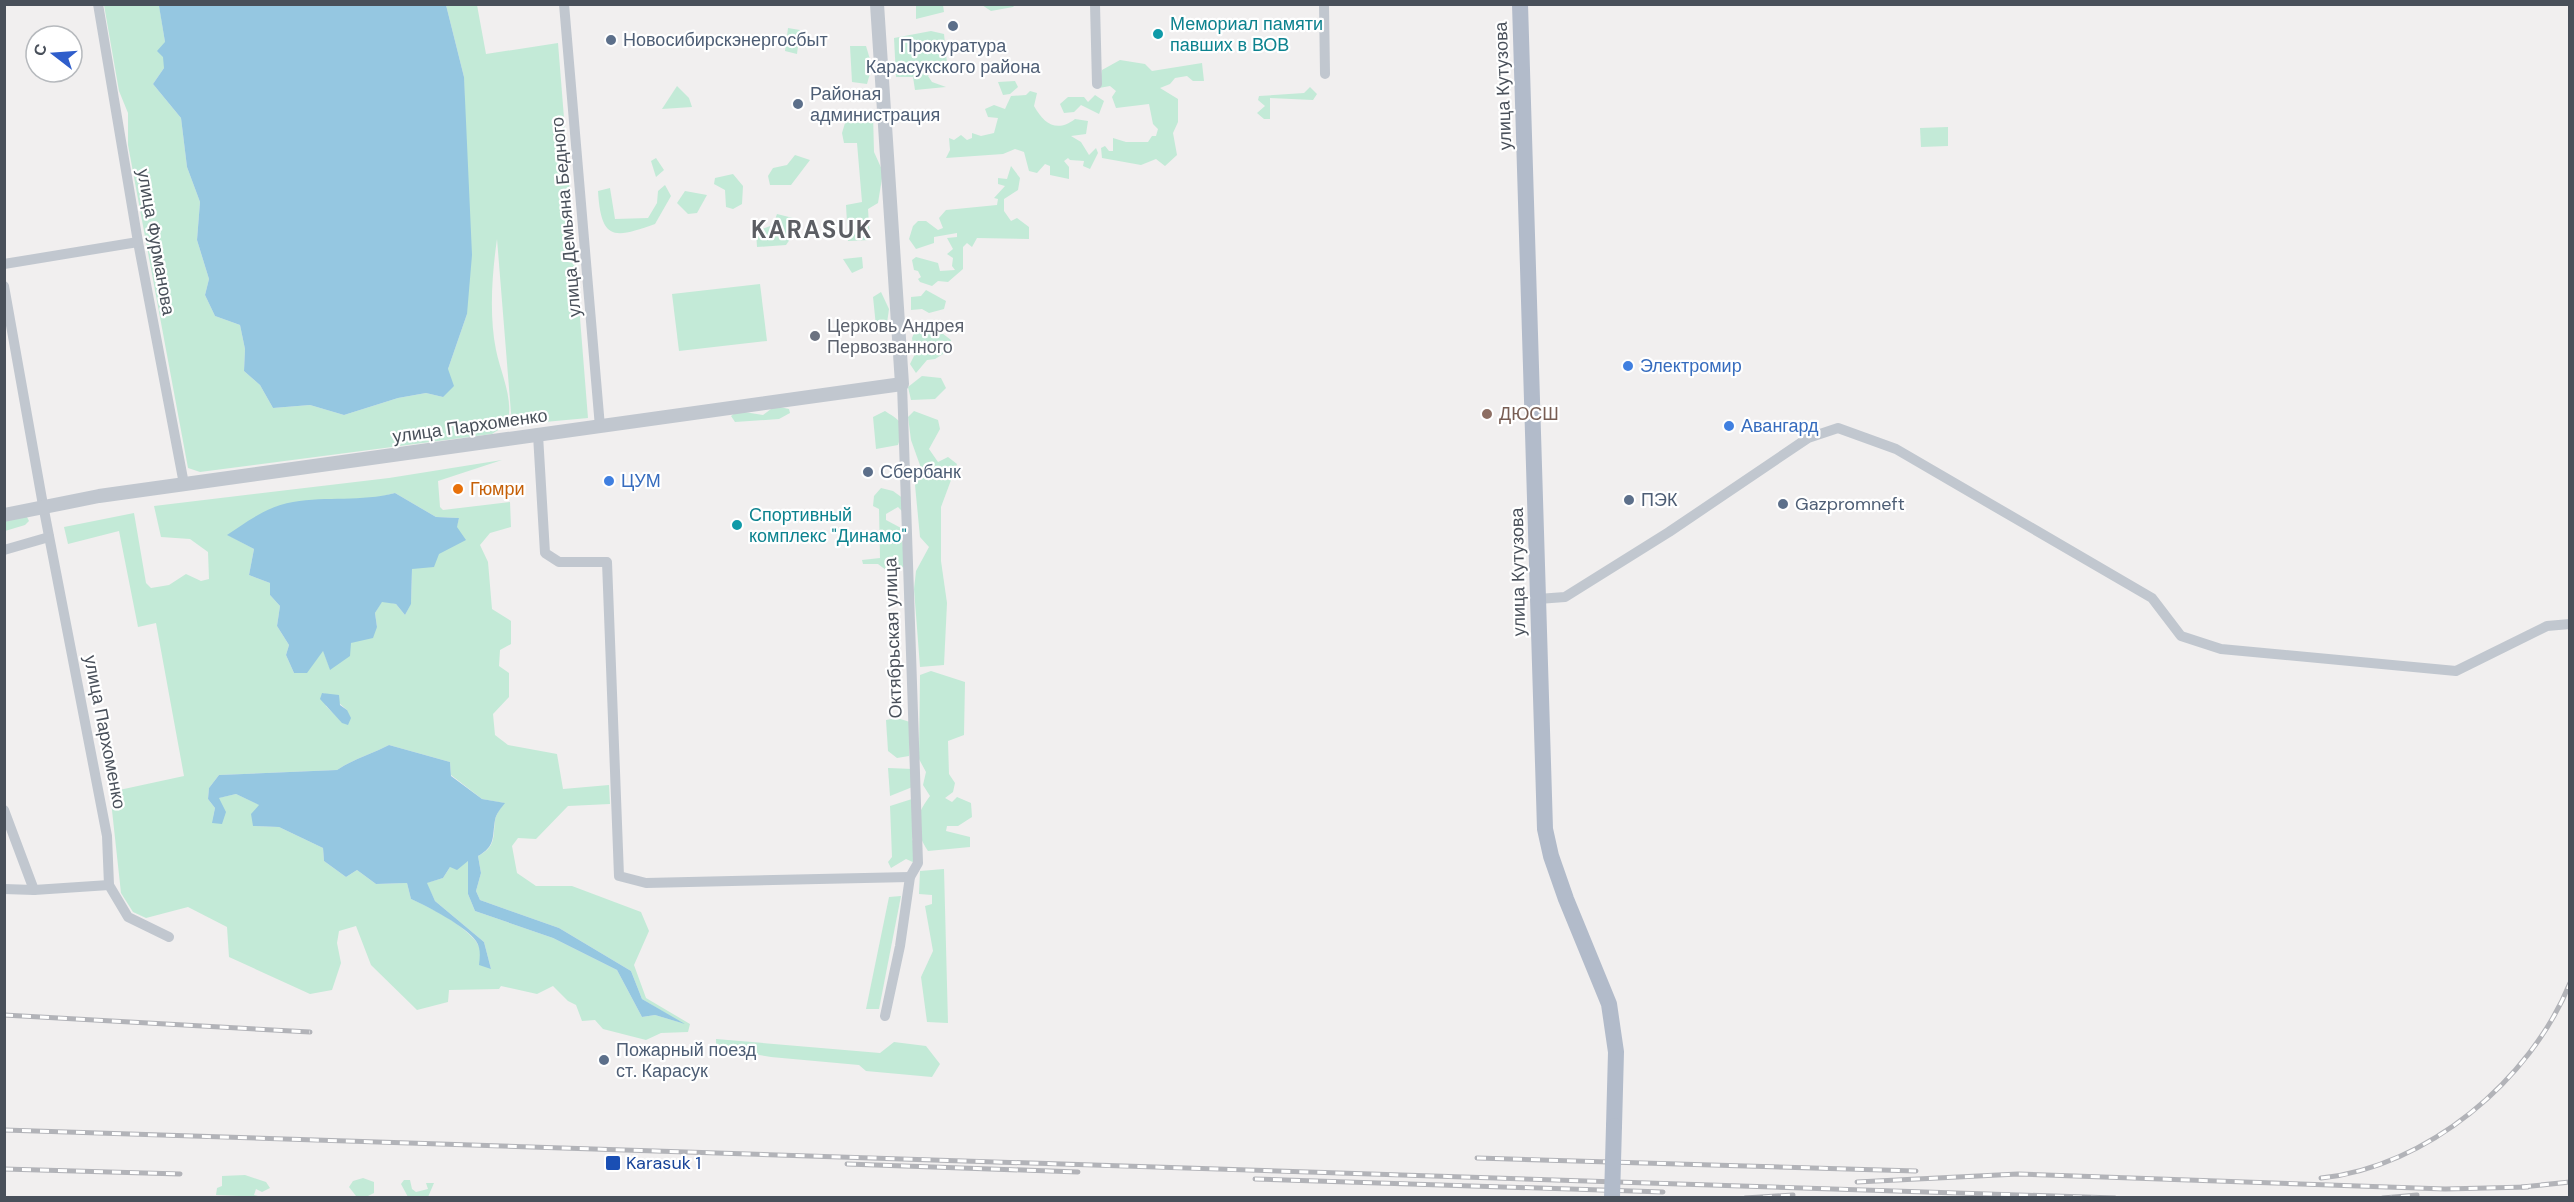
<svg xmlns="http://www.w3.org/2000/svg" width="2574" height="1202" font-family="'DM Sans',sans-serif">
  <rect width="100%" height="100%" fill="#f1efef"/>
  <g fill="#c3ead7" fill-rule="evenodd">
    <path d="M104,5H159L165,42L164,68L153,84L181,118L187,167L200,202L197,240L209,279L205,295L215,316L240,325L245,349L244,371L260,385L273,408L310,405L344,415L398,398L426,393L443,397L448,369L467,314L464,77L446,5H477L486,54L558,43L588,418L512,425L497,239C492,274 489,315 496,350C500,370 511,393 509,414C508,424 500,429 492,434L200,472L188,468L128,145V113L119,91Z"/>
    <polygon points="916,5 943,5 944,12 916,19"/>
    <polygon points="982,5 982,4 1015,5 1013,7 991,11"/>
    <polygon points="788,28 800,30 797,54 785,51"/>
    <polygon points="931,31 944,34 947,63 936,65 928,76 932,82 946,87 915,90 913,77 896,77 894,38"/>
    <polygon points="850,46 866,46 872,66 867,84 852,82"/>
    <polygon points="1120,60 1145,64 1152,71 1202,63 1204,81 1193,81 1187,76 1175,78 1170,84 1160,88 1178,99 1178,122 1173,133 1177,155 1165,166 1156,159 1141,165 1102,158 1101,148 1105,146 1109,151 1113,151 1113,138 1126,142 1148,142 1152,136 1156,136 1158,129 1153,124 1149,104 1116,108 1112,97 1116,91 1110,86 1099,88 1102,70"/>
    <polygon points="1015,81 1018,87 1010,94 1003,95 998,82"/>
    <polygon points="677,86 689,98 692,107 662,109"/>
    <polygon points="1310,87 1317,94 1313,100 1270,98 1270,119 1264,119 1257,113 1265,106 1258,100 1259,96 1304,93"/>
    <path d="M1030,91L1037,93L1034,106C1044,124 1057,133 1075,119L1088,121L1086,134L1071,136L1081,142L1089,155L1096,148L1098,153L1090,169L1083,166L1084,161L1070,160L1068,158L1064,161L1069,167V179L1050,175V166L1045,164L1037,173L1029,171L1024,152L1015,149L1003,154L946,158L950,150L949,138L954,140L961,135L967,140L972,138V133L981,136L994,133L998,118L988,117L985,109L994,105L1005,109L1011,96L1026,95Z"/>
    <polygon points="1095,95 1104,101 1099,114 1081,105 1074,112 1064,113 1060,104 1068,97 1084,97 1088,102"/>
    <polygon points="848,113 873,114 874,152 883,172 878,203 868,209 870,240 848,241 846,205 862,202 857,143 844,143 842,133"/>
    <polygon points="1948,127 1948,146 1921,147 1920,128"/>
    <polygon points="795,155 810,160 791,185 770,185 768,176 773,168 787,165"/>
    <polygon points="656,158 664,170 656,177 651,161"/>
    <polygon points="1011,166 1020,178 1018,190 1004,199 1004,211 1011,221 1017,218 1029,227 1029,239 977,238 972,247 967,243 963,247 963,269 948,282 938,281 932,286 920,282 918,279 921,277 918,271 914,270 912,260 916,257 938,263 940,271 955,270 952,266 953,258 947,254 953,249 947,238 957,237 957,233 934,237 934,243 916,249 909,239 913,226 918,221 926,221 938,230 943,228 939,218 946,210 997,205 998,199 994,198 1005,186 998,184 998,178 1007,179"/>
    <polygon points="733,174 743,186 742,204 733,209 726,207 725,190 714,184 715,178"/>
    <path d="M665,185L671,196L655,224C615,238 601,242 598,191L610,188L615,219L648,218L657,203L658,191Z"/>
    <polygon points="685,191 707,195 697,213 688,214 677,203"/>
    <polygon points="777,214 793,218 797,229 786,245 757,247 756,231 773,225"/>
    <polygon points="862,257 863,268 852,273 843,259"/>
    <polygon points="760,284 767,341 679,351 672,294"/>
    <polygon points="926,290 946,301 944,309 929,313 922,309 911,310 911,297 921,296"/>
    <polygon points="881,292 889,309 887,323 876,326 873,297"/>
    <polygon points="919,321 927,330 938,330 951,340 951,349 935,359 927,360 916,373 910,364 915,354 912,338"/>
    <polygon points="922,376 941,378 946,388 935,399 911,400 908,387"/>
    <polygon points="775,406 789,409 790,413 779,419 735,422 731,416 738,411 763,415"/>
    <path d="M885,411C904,423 905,424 898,445L876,449L873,417Z"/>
    <polygon points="914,411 938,420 940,429 929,449 938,462 948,457 957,464 941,507 941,561 947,603 944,665 920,667 914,589 916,571 929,547 920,537 915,485 921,468 911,440 908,417"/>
    <path d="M502,460L438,481L440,507L443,510L510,502L511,527L490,533L480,545L488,562L492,609L511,621V644L500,650L499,666L509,673V697L493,714L495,735L508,745L557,754L563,789L609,785L610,804L568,806L536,839L518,838L512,846L517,873L536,886H572L641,912L649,931L634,965L646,998L690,1024L688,1032L661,1033L646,1040L603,1029L595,1020L582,1021L576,1005L568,1001L553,986L537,994L501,986L499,989L449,990L448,1002L417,1010L371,965L356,926L339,931L337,943L341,963L332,990L310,994L229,957L227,927L188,907L146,918L133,912L121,893L110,792L184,776L156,623L138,627L119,531L68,544L64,527L134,513L146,583L151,588L169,585L186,574L201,581L209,579L208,552L190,539L161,537L154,506L389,478ZM395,493L436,517L459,518C453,545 435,557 412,569L411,603L405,615L396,604L382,601L375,613L377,627L351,643L330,669L323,650L294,673L286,655L289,645L277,626L280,606L270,595V583L249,575L254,549L228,535ZM323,693L331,696L347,710L342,722L326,706ZM389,745L450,762L451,775L482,799L504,803C501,808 496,814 495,820C493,837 496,847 478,856L481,873L476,891L480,900L559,928L631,971L642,999L682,1023L655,1015L642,1017L617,970L553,938L475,911L468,894V861L450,867L443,878L426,883L435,901L484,942L491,969C485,961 479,945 475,940C459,922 432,908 411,899L407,883L376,884L357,870L346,877L324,861L323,848L279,827L253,826L260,805L236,794L218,798L212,823L215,808L208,799L209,788L219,775L337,770C353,759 372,754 389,745Z"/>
    <polygon points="881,488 893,491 904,499 906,515 898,507 886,514 886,520 901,528 905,567 886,570 878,564 863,564 862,560 880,558 879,509 873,506 874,496"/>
    <polygon points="26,515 29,521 25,525 5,531 5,521"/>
    <path d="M931,671L965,682L964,735L948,741L949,774L955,783L953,792L945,798L952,802L957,797L971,803L972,817L958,826H947L946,831L970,837V847L928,851C914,829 914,817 930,796L923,785L926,772L919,759L920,675Z"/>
    <polygon points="897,718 910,722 909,756 897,758 888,751 886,720"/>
    <polygon points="888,768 913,769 915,786 890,796"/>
    <polygon points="912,799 914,829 912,840 917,844 915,863 906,859 891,868 888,862 892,857 890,806"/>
    <polygon points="944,869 948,1023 927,1022 921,977 933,951 925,906 932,904 932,895 919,894 920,871"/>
    <polygon points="901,896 879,1009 866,1009 889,897"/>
    <polygon points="716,1039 880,1053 894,1042 926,1046 940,1064 932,1077 866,1071 859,1065 771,1057 716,1048"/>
    <polygon points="245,1175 266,1182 270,1188 262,1192 256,1189 254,1195 262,1197 216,1195 217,1188 222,1186 222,1176"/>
    <polygon points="363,1178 374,1182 374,1193 366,1197 356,1196 349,1187 353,1181"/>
    <polygon points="404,1180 410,1180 412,1189 416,1192 428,1189 426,1183 434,1183 428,1197 408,1197 401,1184"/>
  </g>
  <g fill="#95c7e1">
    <polygon points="151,5 446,5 464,77 472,255 467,314 448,369 454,386 443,397 426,393 398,398 344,415 310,405 273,408 260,385 244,371 245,349 240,325 215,316 205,295 209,279 197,240 200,202 187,167 181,118 153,84 164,68 163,57 157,51 165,42 159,6"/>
    <path d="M395,493L436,517L459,518L457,527L466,540L439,554L434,567L412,569L411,604L405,615L396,604L382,602L375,613L377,627L373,638L351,643L350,656L330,670L323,651L307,673H294L286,655L289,645L277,626L280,606L270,595V583L249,575L254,549L227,535C246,522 270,505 293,502C327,496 361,502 395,493Z"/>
    <polygon points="322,693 339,695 340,705 347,710 351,718 348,725 342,723 320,699"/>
    <path d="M389,745L450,762L451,776L482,799L505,803C501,808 496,814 495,820C492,837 496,846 478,856L481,873L476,891L480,900L559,928L631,971L642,999L685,1024L655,1015L642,1017L617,970L553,938L475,911L468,894V861L457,870L450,867L443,878L427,883L435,901L484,942L491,969L479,965C480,957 481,948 476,941C467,927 427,906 411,899L407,883L376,884L357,870L346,877L324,861L323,848L279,827L253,826L251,814L259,805L236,794L219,798L226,812L222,824L212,823L215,808L208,799L209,788L219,775L337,770C353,759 372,754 389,745Z"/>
  </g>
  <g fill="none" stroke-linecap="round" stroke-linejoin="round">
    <g stroke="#c1c7cf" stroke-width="10">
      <polyline points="98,4 138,242 184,484"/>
      <polyline points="564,4 600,427"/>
      <polyline points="1095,4 1097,84"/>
      <polyline points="1324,4 1325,74"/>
      <polyline points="4,264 138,242"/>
      <polyline points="4,286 43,505 107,836 109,885 128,917 169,937"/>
      <polyline points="538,435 545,553 559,562 607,562 619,876 646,883 910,877"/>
      <polyline points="4,550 49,537"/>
      <polyline points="1538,599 1565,597 1669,532 1808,438 1838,428 1896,449 2152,598 2181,636 2221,649 2456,671 2547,626 2570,624"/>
      <polyline points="4,810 34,890"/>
      <polyline points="4,889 34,890 109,885"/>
      <polyline points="885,1016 900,946 910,877 918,863 902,384"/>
    </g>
    <polyline stroke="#c1c7cf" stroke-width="14" points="4,515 99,496 902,384 877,4"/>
    <polyline stroke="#b2bbca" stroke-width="16" points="1520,4 1545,829 1551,856 1566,899 1609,1004 1616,1052 1614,1126"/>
    <g stroke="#b2b3b8" stroke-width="5">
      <g id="rail">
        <polyline points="4,1015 310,1032"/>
        <polyline points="4,1130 2115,1198"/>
        <polyline points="1477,1158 1916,1171"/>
        <polyline points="847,1164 1078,1172"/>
        <polyline points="4,1169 180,1174"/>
        <path d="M2321,1178C2427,1167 2530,1081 2570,983"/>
        <polyline points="1255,1179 1663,1192"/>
        <polyline points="1857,1182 2018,1174 2445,1189 2528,1187"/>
        <polyline points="2522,1187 2570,1182"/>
        <polyline points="1745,1198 1793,1195"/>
        <polyline points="2383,1198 2417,1195"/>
      </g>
    </g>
    <use href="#rail" stroke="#fff" stroke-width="3" stroke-dasharray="9" stroke-linecap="butt"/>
    <polyline stroke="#b2bbca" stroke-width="16" points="1612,1198 1614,1126"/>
  </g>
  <g fill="#5c6f8a" stroke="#fff" stroke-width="2">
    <circle cx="953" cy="26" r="6"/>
    <circle cx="611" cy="40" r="6"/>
    <circle cx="798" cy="104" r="6"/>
    <circle cx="868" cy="472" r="6"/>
    <circle cx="1629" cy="500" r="6"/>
    <circle cx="1783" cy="504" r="6"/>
    <circle cx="604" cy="1060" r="6"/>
  </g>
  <g fill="#0f9aa8" stroke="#fff" stroke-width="2">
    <circle cx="1158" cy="34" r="6"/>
    <circle cx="737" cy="525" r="6"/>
  </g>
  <circle fill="#6b7280" stroke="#fff" stroke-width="2" cx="815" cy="336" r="6"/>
  <g fill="#3f7fe0" stroke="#fff" stroke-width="2">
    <circle cx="1628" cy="366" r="6"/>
    <circle cx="1729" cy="426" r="6"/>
    <circle cx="609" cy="481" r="6"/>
  </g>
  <circle fill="#8d6e63" stroke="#fff" stroke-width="2" cx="1487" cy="414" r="6"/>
  <circle fill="#e8710a" stroke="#fff" stroke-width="2" cx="458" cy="489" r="6"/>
  <rect fill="#1a4fb4" stroke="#fff" stroke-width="2" x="605" y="1155" width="16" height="16" rx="3"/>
  <g text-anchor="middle" stroke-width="4.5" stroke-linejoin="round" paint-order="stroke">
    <g font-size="18" fill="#0d838f" stroke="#fff" text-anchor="start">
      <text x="1170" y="30">Мемориал памяти<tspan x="1170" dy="21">павших в ВОВ</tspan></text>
      <text x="749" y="521">Спортивный<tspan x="749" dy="21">комплекс "Динамо"</tspan></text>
    </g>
    <g font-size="18" fill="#4e5e75" stroke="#fff" text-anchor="start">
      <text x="623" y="46">Новосибирскэнергосбыт</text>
      <text x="953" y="52" text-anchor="middle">Прокуратура<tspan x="953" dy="21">Карасукского района</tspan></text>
      <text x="810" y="100">Районая<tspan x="810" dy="21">администрация</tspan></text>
      <text x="880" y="478">Сбербанк</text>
      <text x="1641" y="506">ПЭК</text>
      <text x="1795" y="510">Gazpromneft</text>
      <text x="616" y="1056">Пожарный поезд<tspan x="616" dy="21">ст. Карасук</tspan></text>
    </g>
    <g font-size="18" fill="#49505a" stroke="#fff">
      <text transform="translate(1503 86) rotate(-92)" y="6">улица Кутузова</text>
      <text transform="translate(566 217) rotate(-95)" y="6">улица Демьяна Бедного</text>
      <text transform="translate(156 242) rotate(80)" y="6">улица Фурманова</text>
      <text transform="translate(470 426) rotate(-8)" y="6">улица Пархоменко</text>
      <text transform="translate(1518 572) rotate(-91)" y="6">улица Кутузова</text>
      <text transform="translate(893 638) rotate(-92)" y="6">Октябрьская улица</text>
      <text transform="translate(105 732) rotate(79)" y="6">улица Пархоменко</text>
    </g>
    <g font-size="18" fill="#5b616d" stroke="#fff" text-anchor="start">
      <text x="827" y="332">Церковь Андрея<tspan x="827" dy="21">Первозванного</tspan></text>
    </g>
    <g font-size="18" fill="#366cbe" stroke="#fff" text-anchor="start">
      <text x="1640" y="372">Электромир</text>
      <text x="1741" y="432">Авангард</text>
      <text x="621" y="487">ЦУМ</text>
    </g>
    <g font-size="18" fill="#785e54" stroke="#fff" text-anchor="start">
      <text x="1499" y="420">ДЮСШ</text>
    </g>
    <g font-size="18" fill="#c56008" stroke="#fff" text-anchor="start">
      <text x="470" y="495">Гюмри</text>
    </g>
    <g font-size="18" fill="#164399" stroke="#fff" text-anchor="start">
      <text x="626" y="1169">Karasuk 1</text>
    </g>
    <g font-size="24" font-weight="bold" letter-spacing="1.5" fill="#5c5e63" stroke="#fff">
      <text x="812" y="238">KARASUK</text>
    </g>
  </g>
  <rect width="2574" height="1202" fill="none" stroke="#49505a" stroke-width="12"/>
  <g transform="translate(54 54) rotate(287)"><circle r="28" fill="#ffffff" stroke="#b6b9bd" stroke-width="1.5"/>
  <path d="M0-4.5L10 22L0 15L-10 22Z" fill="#2f5ecb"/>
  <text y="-9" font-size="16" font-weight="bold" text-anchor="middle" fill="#49505a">С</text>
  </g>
</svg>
